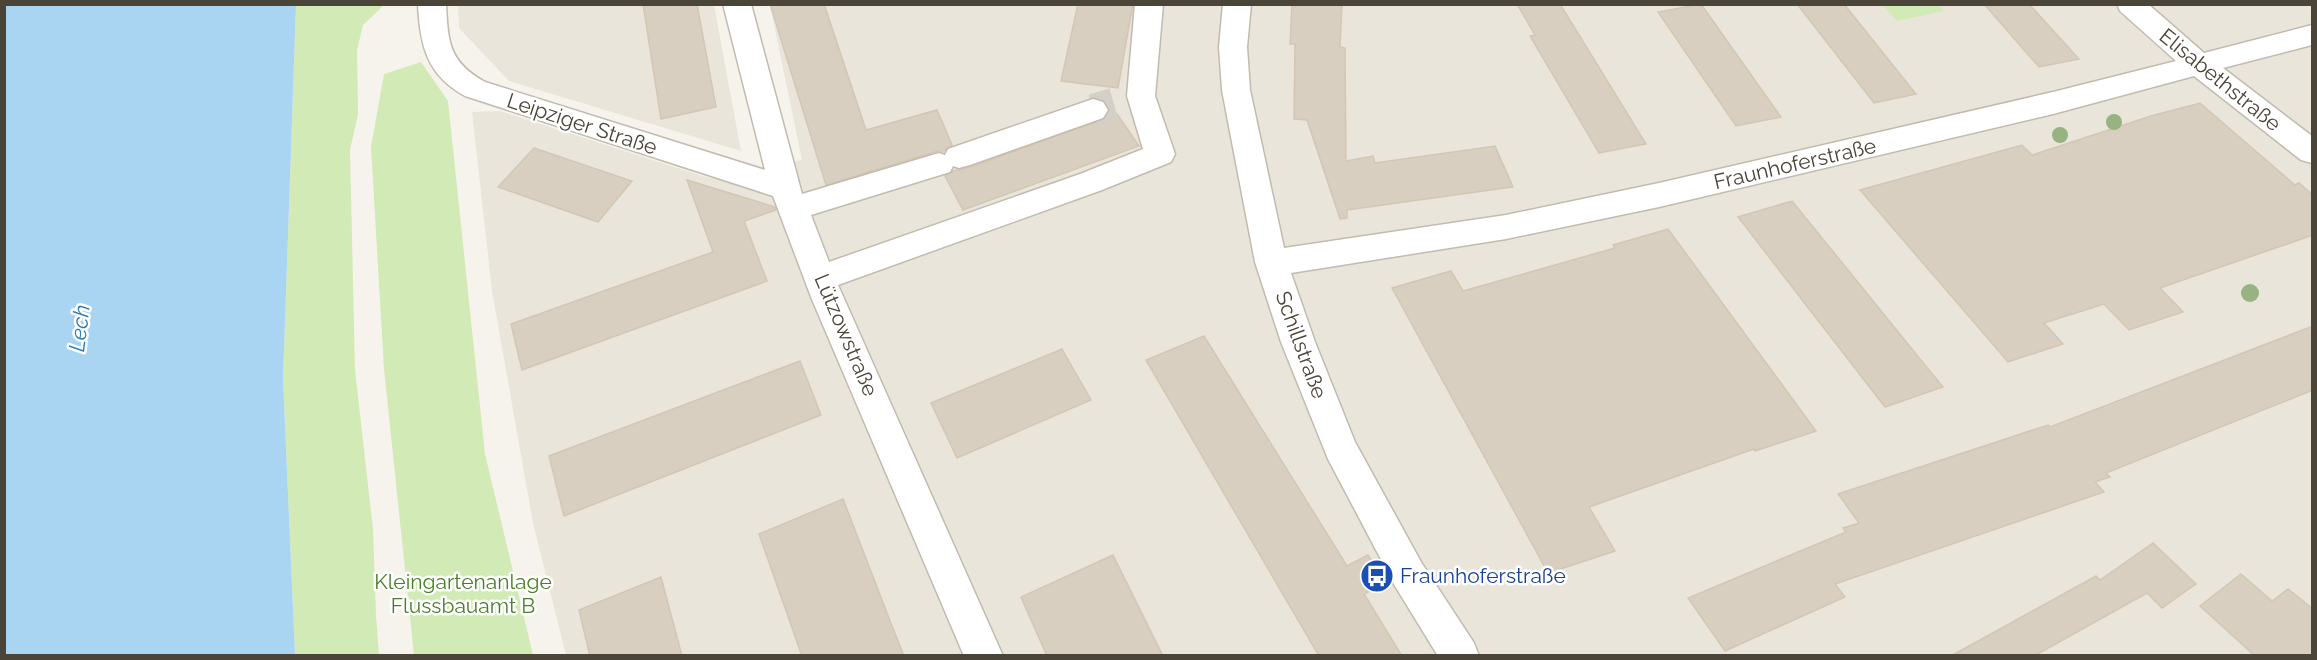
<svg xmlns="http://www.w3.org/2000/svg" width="2317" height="660" font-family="Raleway,sans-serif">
  <rect width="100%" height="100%" fill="#f6f3ec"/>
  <g fill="#eae5da">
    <polygon points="458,5 714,5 741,151 509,81 459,28"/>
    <polygon points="770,5 2312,5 2312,655 566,655 533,523 492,291 472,112 500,111 709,178 802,160"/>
  </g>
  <g fill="#d2eab5">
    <polygon points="296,5 384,5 363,25 357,50 358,114 350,150 355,370 373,529 376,615 379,655 295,656 283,379"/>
    <polygon points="1883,5 1938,5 1944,11 1897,21"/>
    <polygon points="421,62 448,101 485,454 533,655 414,655 384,369 371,147 384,74"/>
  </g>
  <polygon fill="#a9d4f2" points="4,5 296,5 283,379 295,655 5,655"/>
  <g fill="#d8cfc1" stroke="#d3c7b4" stroke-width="1.5">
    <polygon points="643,4 697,4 716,107 661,119"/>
    <polygon points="770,4 824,4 866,130 937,110 952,145 944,151 938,151 826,185"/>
    <polygon points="1078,4 1133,4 1118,88 1061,81"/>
    <polygon points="1292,4 1342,4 1340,47 1345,48 1346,161 1373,156 1375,163 1495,146 1513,187 1347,210 1347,218 1340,219 1307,120 1294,119 1295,44 1290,44"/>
    <polygon points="1517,4 1560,4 1646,144 1599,153 1530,36 1535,35"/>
    <polygon points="1701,4 1720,31 1781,117 1736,126 1658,12"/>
    <polygon points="1797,4 1844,4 1916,94 1874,103"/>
    <polygon points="1984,4 2029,4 2079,59 2039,67"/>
    <polygon points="2200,103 2295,185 2299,183 2313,195 2313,235 2160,288 2183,312 2129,330 2104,304 2044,323 2063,344 2008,362 1860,190 2022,145 2032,155 2151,116"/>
    <polygon points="1117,114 1139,146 963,210 945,176 953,171 971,167"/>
    <polygon points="534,148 632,181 598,222 498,187"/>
    <polygon points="687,180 775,207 776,210 744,221 767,281 522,370 511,324 713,252"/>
    <polygon points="1792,201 1929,370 1943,387 1885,407 1738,217"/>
    <polygon points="1668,229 1816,431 1755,451 1754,449 1589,507 1615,551 1548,573 1392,288 1451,271 1463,291 1615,248 1613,245"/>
    <polygon points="2313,326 2313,390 2106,473 2110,477 2095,482 2104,492 1835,584 1845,597 1725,651 1688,598 1846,532 1843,528 1859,523 1838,494 2048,425 2050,427"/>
    <polygon points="1204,336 1347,566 1368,555 1386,583 1364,594 1402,656 1319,656 1146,360"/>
    <polygon points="1062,349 1091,400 957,458 931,403"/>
    <polygon points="800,361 821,415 564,516 549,456"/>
    <polygon points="843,499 892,626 904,656 802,656 759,534"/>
    <polygon points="2153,543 2196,584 2162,608 2147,593 2034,656 1951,656 2096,576 2100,580"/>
    <polygon points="1113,555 1163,656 1047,656 1021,597"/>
    <polygon points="2241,574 2272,601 2288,589 2313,609 2313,656 2255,656 2200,606"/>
    <polygon points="661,577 682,656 590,656 579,610"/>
  </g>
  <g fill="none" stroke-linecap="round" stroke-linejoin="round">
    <polyline stroke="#d4d0c8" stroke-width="32" stroke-dasharray="32 16" stroke-linecap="butt" points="1093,110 1114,104"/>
    <g stroke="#c2bbae" stroke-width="3">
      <g id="minor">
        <path d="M418,4H446C448,43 449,62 485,82L765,170L723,4H751L802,194L939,153L945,155L948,149L1093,99L1103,102L1108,110L1103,118L970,165L959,168L953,166L950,172L811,215L829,262L1080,174L1143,149L1127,96L1135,4H1163L1155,96L1175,154L1171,162L1102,190L838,285L1003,656H964L811,297L773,196L465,96C427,75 420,46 418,4Z"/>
        <polygon points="1223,4 1251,4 1247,47 1250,90 1284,248 1506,215 1659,183 2053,92 2176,61 2120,11 2117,4 2148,4 2204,53 2312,25 2312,45 2223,68 2312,136 2312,163 2301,160 2194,76 2053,114 1659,207 1506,239 1291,273 1315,342 1355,442 1421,562 1474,643 1479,656 1438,656 1395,586 1328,459 1281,342 1255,262 1222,90 1219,47"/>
      </g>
    </g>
    <use href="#minor" fill="#fff" fill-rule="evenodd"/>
  </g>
  <g fill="#97b381">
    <circle cx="2114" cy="122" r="8"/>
    <circle cx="2060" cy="135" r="8"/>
    <circle cx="2250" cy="293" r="9"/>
  </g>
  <defs>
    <g id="bus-disc" transform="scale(1.725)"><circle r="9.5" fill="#1a4fb4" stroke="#fff"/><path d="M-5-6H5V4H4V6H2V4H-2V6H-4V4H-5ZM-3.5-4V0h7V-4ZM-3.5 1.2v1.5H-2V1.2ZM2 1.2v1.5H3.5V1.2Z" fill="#fff"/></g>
  </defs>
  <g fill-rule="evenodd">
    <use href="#bus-disc" x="1377" y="576"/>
  </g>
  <g text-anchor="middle" stroke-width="5" stroke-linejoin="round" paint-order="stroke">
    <g font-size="21" fill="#4b4439" stroke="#fff">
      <text transform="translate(2220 80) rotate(39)" y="7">Elisabethstraße</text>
      <text transform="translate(582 124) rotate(18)" y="7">Leipziger Straße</text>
      <text transform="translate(1795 164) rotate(-13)" y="7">Fraunhoferstraße</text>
      <text transform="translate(846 335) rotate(67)" y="7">Lützowstraße</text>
      <text transform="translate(1301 345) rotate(70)" y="7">Schillstraße</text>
    </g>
    <g font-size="21" fill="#164399" stroke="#fff" text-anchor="start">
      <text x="1400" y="583">Fraunhoferstraße</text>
    </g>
    <g font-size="21" fill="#4a7f2a" stroke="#fff">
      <text x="463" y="589">Kleingartenanlage<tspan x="463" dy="24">Flussbauamt B</tspan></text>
    </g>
    <g font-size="22" font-style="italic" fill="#2e7ab2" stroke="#fff">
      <text transform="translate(79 328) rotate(-83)" y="8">Lech</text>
    </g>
  </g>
  <rect width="2317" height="660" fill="none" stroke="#4b4439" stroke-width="12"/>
</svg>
